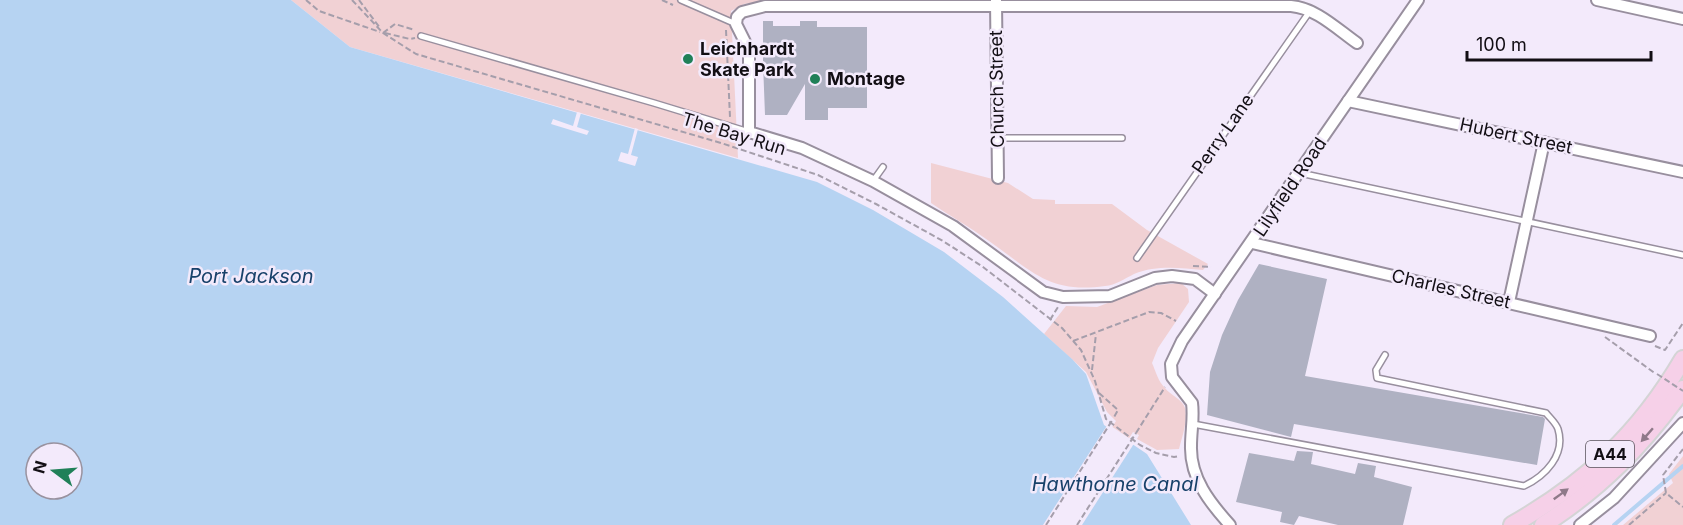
<svg xmlns="http://www.w3.org/2000/svg" width="1683" height="525" font-family="Inter,sans-serif">
  <rect width="100%" height="100%" fill="#f3eafb"/>
  <g fill="#f1d1d4">
    <polygon points="291,0 767,0 744,4 731,11 738,158 350,47"/>
    <path d="M931,163L1008,183L1033,199L1055,200V204H1112L1147,230L1208,264L1203,270C1179,268 1157,265 1134,274C1124,279 1116,285 1105,286C1048,294 1031,270 989,241C970,227 950,216 931,203Z"/>
    <path d="M1181,283L1188,289L1189,302L1158,348L1152,363C1156,372 1158,381 1165,388C1170,395 1182,399 1185,408C1188,421 1182,437 1179,449L1157,450L1137,439L1139,435L1133,432L1074,525H1051L1116,421L1107,412L1086,372L1044,334L1066,306L1097,307L1157,285Z"/>
    <polygon points="1683,456 1683,525 1623,525 1673,483 1669,474"/>
  </g>
  <path fill="#b6d3f2" fill-rule="evenodd" d="M0,0H291L350,47L817,182L873,210L944,252L1003,297L1072,359L1086,374L1104,425L1147,454L1191,525H0ZM36,453H72V489H36Z"/>
  <g fill="#f3eafb">
    <polygon points="577,112 581,113 577,127 589,131 587,135 551,124 553,119 573,126"/>
    <polygon points="635,128 638,129 631,155 638,157 635,166 618,161 621,152 628,154"/>
    <polygon points="1108,424 1135,442 1082,525 1043,525"/>
  </g>
  <g fill="none" stroke-linecap="round" stroke-linejoin="round">
    <polyline stroke="#b6d3f2" stroke-width="4" points="1614,525 1683,466"/>
  </g>
  <g fill="#afb1c2">
    <polygon points="763,21 773,21 773,26 800,26 800,21 817,21 817,27 867,27 867,108 828,108 828,120 805,120 805,84 787,115 765,115 763,63"/>
    <polygon points="1259,264 1327,279 1305,376 1543,417 1545,419 1537,465 1294,424 1291,437 1207,415 1210,372 1222,335 1238,300"/>
    <polygon points="1297,451 1313,452 1311,464 1355,474 1358,463 1376,466 1374,477 1412,487 1403,525 1338,525 1299,516 1294,525 1280,522 1282,512 1236,502 1249,453 1294,461"/>
  </g>
  <g fill="none" stroke-linecap="round" stroke-linejoin="round">
    <g stroke="#988f9e" stroke-width="8">
      <g id="service">
        <polyline points="681,0 736,24"/>
        <polyline points="421,36 654,103 749,132"/>
        <polyline points="997,138 1122,138"/>
        <polyline points="1300,173 1683,255"/>
        <polyline points="873,181 883,167"/>
        <polyline points="1137,258 1310,11"/>
        <path d="M1193,424L1524,486C1545,476 1566,455 1558,429C1556,423 1550,418 1546,413L1377,378L1376,370L1385,355"/>
      </g>
    </g>
    <g stroke="#988f9e" stroke-width="14">
      <g id="minor">
        <polyline points="1597,0 1683,19"/>
        <polyline points="996,1 998,178"/>
        <polyline points="1348,101 1683,172"/>
        <polyline points="1252,243 1650,336"/>
        <path d="M1215,294L1195,279L1172,276L1155,278L1110,296L1063,297L1043,292L953,226L873,181L802,148L749,132V50L736,24L737,17L742,12L765,6H1291C1316,8 1337,29 1357,43"/>
        <polyline points="1509,302 1544,142"/>
        <path d="M1230,525C1210,503 1190,478 1191,446C1191,431 1194,417 1192,403L1172,377L1171,364L1182,341L1418,0"/>
        <polyline points="1580,525 1614,498 1683,423"/>
      </g>
    </g>
    <g stroke="#d4d4d5" stroke-width="20">
      <g id="trunk">
        <path d="M1512,525C1587,482 1639,434 1683,359"/>
        <path d="M1543,525C1601,488 1643,445 1683,389"/>
      </g>
    </g>
    <g stroke="#a59eab" stroke-width="2" stroke-dasharray="6 3" stroke-linecap="butt">
      <polyline points="306,0 319,11 380,32"/>
      <polyline points="352,0 383,33 416,54 721,143 818,175 876,204 943,241 983,267 1062,328 1081,350 1095,381 1106,419 1140,445 1156,453 1174,457 1179,456"/>
      <polyline points="359,0 380,28"/>
      <polyline points="662,0 673,5"/>
      <polyline points="726,30 730,117"/>
      <polyline points="383,33 395,24 415,30"/>
      <polyline points="385,33 410,39 415,38"/>
      <polyline points="1193,266 1211,267"/>
      <polyline points="1050,320 1058,307"/>
      <polyline points="1605,337 1656,374"/>
      <polyline points="1073,341 1149,312 1161,313 1176,321"/>
      <polyline points="1655,346 1665,350 1683,323"/>
      <polyline points="1092,370 1096,334"/>
      <polyline points="1099,393 1118,410 1113,419"/>
      <polyline points="1136,433 1165,387"/>
      <polyline points="1683,449 1663,475 1666,493 1683,507"/>
      <polyline points="1629,525 1666,493"/>
    </g>
    <use href="#service" stroke="#fff" stroke-width="5"/>
    <use href="#minor" stroke="#fff" stroke-width="10"/>
    <use href="#trunk" stroke="#f6d0e8" stroke-width="16"/>
    <g stroke="#a59eab" stroke-width="2" stroke-dasharray="6 3" stroke-linecap="butt">
      <polyline points="1657,374 1683,391"/>
      <polyline points="1046,525 1113,419"/>
      <polyline points="1077,525 1136,433"/>
    </g>
  </g>
  <defs><path id="oneway-solid" d="M-6-.8H1V-3.2L6.5 0L1 3.2V.8H-6Z" transform="scale(1.5)"/></defs>
  <g fill="#8f7989">
    <use href="#oneway-solid" transform="translate(1647 435) rotate(131)"/>
    <use href="#oneway-solid" transform="translate(1561 494) rotate(-36)"/>
  </g>
  <g fill="#208058" stroke="#f3eafb" stroke-width="2">
    <circle cx="688" cy="59" r="6"/>
    <circle cx="815" cy="79" r="6"/>
  </g>
  <g text-anchor="middle" stroke-width="5" stroke-linejoin="round" paint-order="stroke">
    <rect fill="#f3eafb" stroke="#565059" stroke-width="1.5" x="1586" y="441" width="48" height="26" rx="4.5"/>
    <g font-size="16" font-weight="bold" fill="#120e14">
      <text x="1610" y="460">A44</text>
    </g>
    <g font-size="18" font-weight="bold" fill="#120e14" stroke="#f3eafb" text-anchor="start">
      <text x="700" y="55">Leichhardt<tspan x="700" dy="21">Skate Park</tspan></text>
      <text x="827" y="85">Montage</text>
    </g>
    <g font-size="18" fill="#120e14" stroke="#f3eafb">
      <text transform="translate(997 89) rotate(-91)" y="6">Church Street</text>
      <text transform="translate(734 134) rotate(17)" y="6">The Bay Run</text>
      <text transform="translate(1223 134) rotate(-55)" y="6">Perry Lane</text>
      <text transform="translate(1516 136) rotate(12)" y="6">Hubert Street</text>
      <text transform="translate(1290 187) rotate(-56)" y="6">Lilyfield Road</text>
      <text transform="translate(1451 289) rotate(13)" y="6">Charles Street</text>
    </g>
    <g font-size="20" font-style="italic" fill="#18416a" stroke="#f3eafb">
      <text x="251" y="283">Port Jackson</text>
      <text x="1115" y="491">Hawthorne Canal</text>
    </g>
  </g>
  <g transform="translate(54 471) rotate(286)"><circle r="28" fill="#f3eafb" stroke="#99929f" stroke-width="1.5"/>
  <path d="M0-4.5L10 22L0 15L-10 22Z" fill="#208058"/>
  <text y="-9" font-size="16" font-weight="bold" text-anchor="middle" fill="#120e14">N</text>
  </g>
  <path d="M1467 51v9h184v-9" fill="none" stroke="#120e14" stroke-width="3"/>
  <text x="1476" y="51" font-size="18" fill="#120e14" stroke="#f3eafb" stroke-width="4.5" paint-order="stroke">100 m</text>
</svg>
